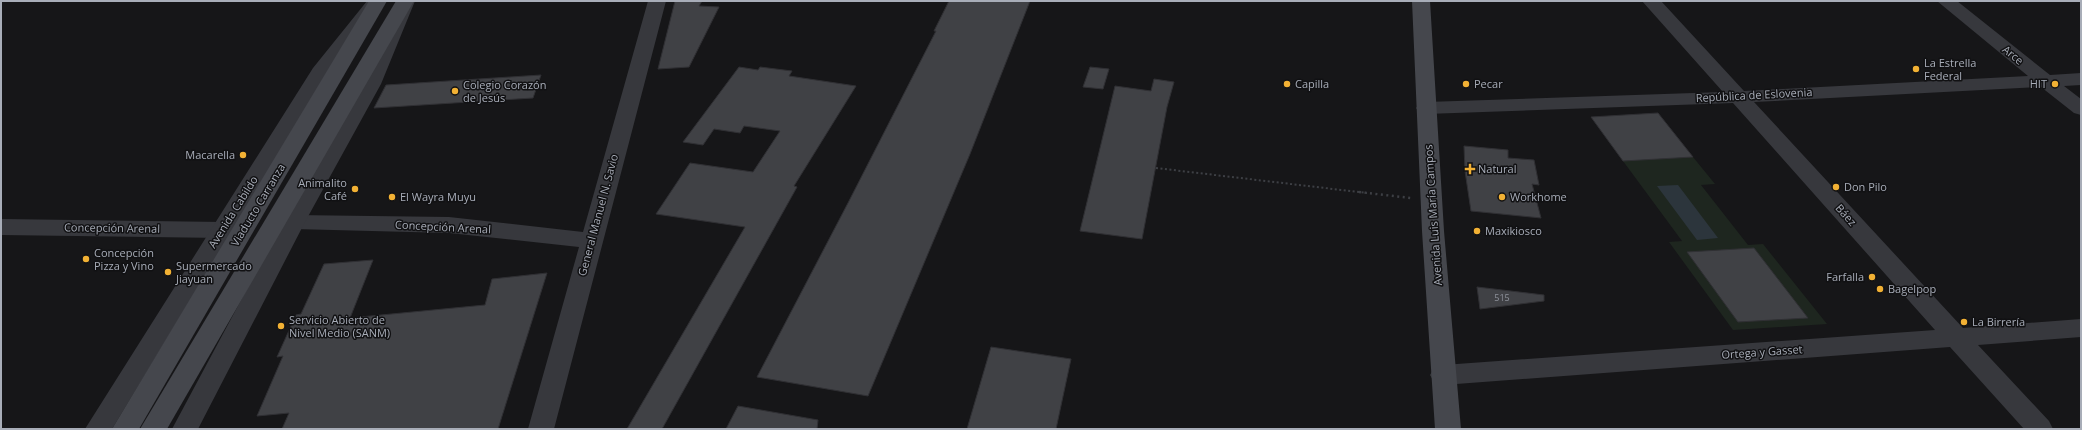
<svg xmlns="http://www.w3.org/2000/svg" width="2082" height="430" font-family="'Open Sans',sans-serif">
  <rect width="100%" height="100%" fill="#161618"/>
  <polygon fill="#1e261f" points="1693,157 1715,184 1701,185 1748,245 1763,244 1827,324 1733,330 1669,242 1682,241 1623,161"/>
  <polygon fill="#2c353c" points="1678,185 1718,238 1697,240 1657,186"/>
  <g fill="#404145" stroke="#303034">
    <polygon points="675,1 702,1 699,6 719,7 689,67 658,69"/>
    <polygon points="949,1 1030,1 970,154 868,396 757,377 849,201 936,31 934,31"/>
    <polygon points="739,67 758,70 760,67 792,71 789,76 856,86 794,186 797,187 662,429 627,429 745,227 656,214 690,163 753,172 780,131 744,126 740,133 714,129 703,145 683,142"/>
    <polygon points="1090,67 1109,69 1103,89 1083,87"/>
    <polygon points="541,75 533,98 374,108 386,85"/>
    <polygon points="1154,79 1174,82 1167,107 1142,239 1080,231 1115,86 1151,91"/>
    <polygon points="1658,113 1693,157 1623,161 1591,117"/>
    <polygon points="1464,146 1508,150 1508,158 1534,160 1539,185 1532,184 1541,218 1471,211 1465,171"/>
    <polygon points="1754,248 1808,318 1738,322 1687,252"/>
    <polygon points="373,260 350,318 485,305 492,279 547,273 498,429 282,429 289,413 257,416 283,356 277,357 296,315 301,314 324,264"/>
    <polygon points="1477,287 1544,295 1544,301 1480,309"/>
    <polygon points="991,347 1071,359 1056,429 967,429"/>
    <polygon points="738,406 818,420 817,429 726,429"/>
  </g>
  <g fill="none" stroke-linecap="round" stroke-linejoin="round">
    <polyline stroke="#3d3f44" stroke-width="2" stroke-dasharray="2 2.5" stroke-linecap="butt" points="1156,168 1367,193"/>
    <polyline stroke="#3d3f44" stroke-width="2.5" stroke-dasharray="2 3.5" stroke-linecap="butt" points="1359,192 1411,198"/>
    <g fill="#37383d" fill-rule="evenodd">
      <polygon points="648,1 666,1 554,429 528,429 579,247 449,233 294,229 286,227 283,222 286,217 294,215 449,217 583,232"/>
      <polygon points="1642,1 1661,1 1744,91 2028,76 1937,1 1957,1 2050,75 2081,73 2081,85 2064,86 2081,99 2081,115 2074,113 2041,87 1754,102 1963,328 2081,319 2081,337 1978,345 2049,421 2053,429 2024,429 1950,347 1443,385 1434,382 1430,375 1434,368 1443,365 1935,330 1733,103 1426,114 1419,112 1416,108 1419,104 1426,102 1723,92"/>
      <polygon points="1,219 223,222 231,225 234,230 231,235 223,238 1,235"/>
    </g>
    <g fill="#37383d" fill-rule="evenodd">
      <polygon points="367,1 385,1 330,70 112,429 85,429 313,68"/>
      <polygon points="397,1 415,1 381,84 305,222 198,429 172,429 283,222 361,84"/>
    </g>
    <g fill="#45474d" fill-rule="evenodd">
      <polygon points="369,1 387,1 139,429 112,429"/>
      <polygon points="396,1 414,1 167,429 140,429"/>
      <polygon points="1412,1 1430,1 1444,231 1461,429 1435,429 1422,231"/>
    </g>
  </g>
  <g fill="#f2b134" stroke="#111113" stroke-width="1.5">
    <circle cx="1916" cy="69" r="4"/>
    <circle cx="1287" cy="84" r="4"/>
    <circle cx="1466" cy="84" r="4"/>
    <circle cx="2055" cy="84" r="4"/>
    <circle cx="455" cy="91" r="4"/>
    <circle cx="243" cy="155" r="4"/>
    <path d="M1468 163h4v4h4v4h-4v4h-4v-4h-4v-4h4z"/>
    <circle cx="1836" cy="187" r="4"/>
    <circle cx="355" cy="189" r="4"/>
    <circle cx="392" cy="197" r="4"/>
    <circle cx="1502" cy="197" r="4"/>
    <circle cx="1477" cy="231" r="4"/>
    <circle cx="86" cy="259" r="4"/>
    <circle cx="168" cy="272" r="4"/>
    <circle cx="1872" cy="277" r="4"/>
    <circle cx="1880" cy="289" r="4"/>
    <circle cx="1964" cy="322" r="4"/>
    <circle cx="281" cy="326" r="4"/>
  </g>
  <g text-anchor="middle" stroke-width="3" stroke-linejoin="round" paint-order="stroke">
    <g font-size="9" fill="#8e929b">
      <text x="1502" y="301">515</text>
    </g>
    <g font-size="11" fill="#a8adb8" stroke="#111113">
      <text transform="translate(2013 55) rotate(39)" y="4">Arce</text>
      <text transform="translate(1754 95) rotate(-3)" y="4">República de Eslovenia</text>
      <text transform="translate(258 205) rotate(-59)" y="4">Viaducto Carranza</text>
      <text transform="translate(233 212) rotate(-58)" y="4">Avenida Cabildo</text>
      <text transform="translate(598 215) rotate(-75)" y="4">General Manuel N. Savio</text>
      <text transform="translate(1433 215) rotate(-94)" y="4">Avenida Luis María Campos</text>
      <text transform="translate(1846 215) rotate(48)" y="4">Báez</text>
      <text transform="translate(443 227) rotate(3)" y="4">Concepción Arenal</text>
      <text transform="translate(112 228) rotate(1)" y="4">Concepción Arenal</text>
      <text transform="translate(1762 352) rotate(-4)" y="4">Ortega y Gasset</text>
    </g>
    <g font-size="11" fill="#a8adb8" stroke="#111113" text-anchor="start">
      <text x="1924" y="67">La Estrella<tspan x="1924" dy="13">Federal</tspan></text>
      <text x="1295" y="88">Capilla</text>
      <text x="1474" y="88">Pecar</text>
      <text x="2047" y="88" text-anchor="end">HIT</text>
      <text x="463" y="89">Colegio Corazón<tspan x="463" dy="13">de Jesús</tspan></text>
      <text x="235" y="159" text-anchor="end">Macarella</text>
      <text x="1478" y="173">Natural</text>
      <text x="347" y="187" text-anchor="end">Animalito<tspan x="347" dy="13">Café</tspan></text>
      <text x="1844" y="191">Don Pilo</text>
      <text x="400" y="201">El Wayra Muyu</text>
      <text x="1510" y="201">Workhome</text>
      <text x="1485" y="235">Maxikiosco</text>
      <text x="94" y="257">Concepción<tspan x="94" dy="13">Pizza y Vino</tspan></text>
      <text x="176" y="270">Supermercado<tspan x="176" dy="13">Jiayuan</tspan></text>
      <text x="1864" y="281" text-anchor="end">Farfalla</text>
      <text x="1888" y="293">Bagelpop</text>
      <text x="289" y="324">Servicio Abierto de<tspan x="289" dy="13">Nivel Medio (SANM)</tspan></text>
      <text x="1972" y="326">La Birrería</text>
    </g>
  </g>
  <rect width="2082" height="430" fill="none" stroke="#a8adb8" stroke-width="4"/>
</svg>
